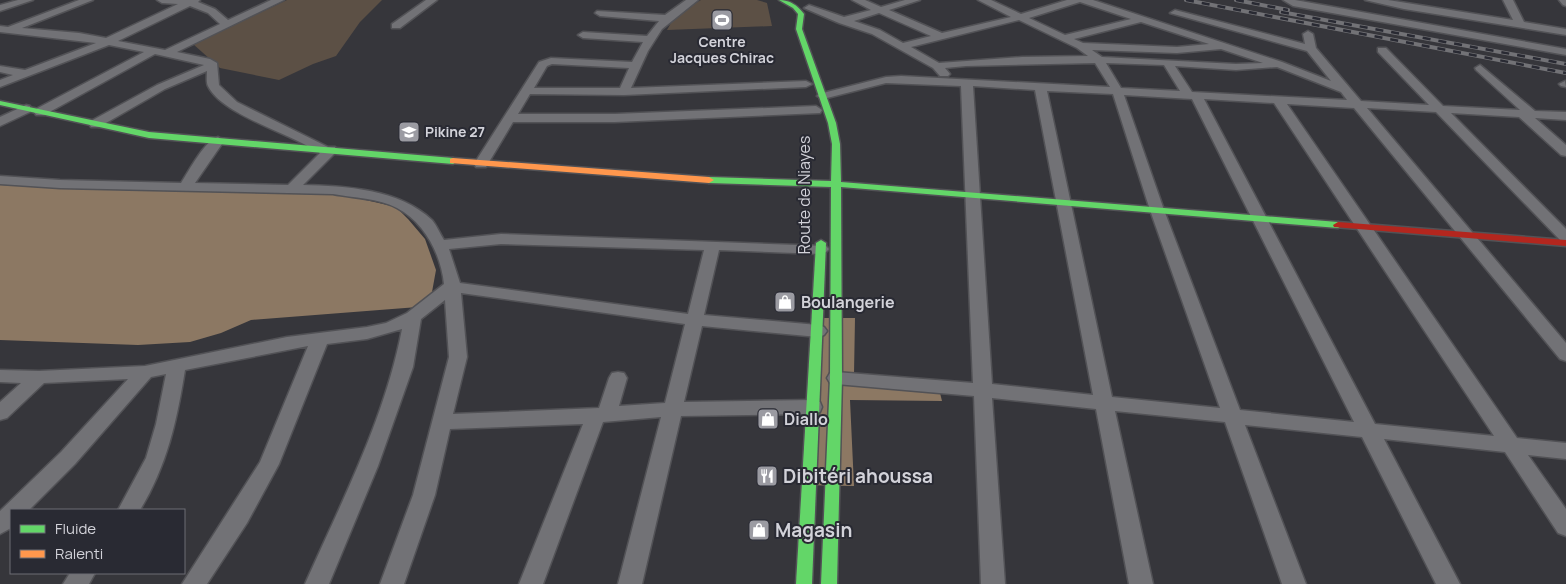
<svg xmlns="http://www.w3.org/2000/svg" width="1566" height="584" font-family="Manrope,sans-serif">
  <rect width="100%" height="100%" fill="#36363b"/>
  <g fill="#5c5045">
    <polygon points="287,0 382,0 360,22 336,56 313,64 279,80 220,68 193,44"/>
    <polygon points="701,0 757,0 767,3 772,26 667,30 676,14"/>
  </g>
  <g fill="#8c7863">
    <polygon points="0,185 319,193 357,198 396,207 408,219 425,239 436,270 432,292 418,307 251,320 221,333 190,342 138,345 0,340"/>
    <polygon points="813,318 855,318 854,374 938,385 942,401 850,400 854,486 802,485"/>
  </g>
  <g fill="none" stroke-linecap="round" stroke-linejoin="round">
    <g stroke="#525256" stroke-width="3">
      <g id="street">
        <polygon points="18,0 33,0 0,11 0,5"/>
        <path d="M79,0H93L22,28L79,33L106,38L178,4L162,3L157,0H200L198,2L215,9L228,20L271,0H284L177,52L210,59L217,63L219,85L237,102L328,147H335L336,150L335,153L303,185C346,186 399,189 432,220C437,226 440,234 444,240L501,234L826,246L829,249L826,252L821,254L719,250L704,315L818,325L824,327L827,331L824,335L818,337L702,326L684,402L813,400L820,402L822,407L820,412L813,414L681,416L642,584H618L661,417L603,422L543,584H519L583,424L450,429L435,495L404,584H380L413,495L449,357L445,300L421,319L413,367L378,466L329,584H305C342,501 385,418 402,329L367,339L327,344L279,464L247,523L207,584H182L260,462L308,346L185,370C177,420 167,466 140,510H118L146,458L156,424L166,374L151,377L75,464L29,510H11V528L0,534V511L61,452L128,379L44,383L7,418L0,420V402L21,383L0,382V370L39,371L145,366L287,337L367,327L386,323L407,313L444,284C441,254 424,222 397,208C379,198 353,198 333,194L60,188L0,184V176L60,180L181,183C189,171 205,140 218,137L224,141L195,183L288,185L320,153C292,134 222,115 208,86C206,82 207,76 207,71L165,89L99,127H91L89,124L91,121L157,85L204,65L155,54L44,115H36L34,112L36,109L144,52L109,45L0,87V80L13,75L0,72V66L25,70L96,43L0,32V26L8,27ZM190,6L208,13L220,24L165,50L118,41ZM501,244L704,250L688,314L460,283L449,249ZM461,293L685,324L665,403L619,406L627,378L624,373L618,372L612,373L609,378L599,408L453,414L467,357Z"/>
        <polygon points="426,0 437,0 400,28 392,28 392,24"/>
        <path d="M686,0H698L662,29L648,51L631,88L806,81L812,84L806,87L624,95L530,94L518,114H615L816,106L822,110L820,113L615,122H513L486,167H476L474,164L539,62L551,58L632,62L643,42L583,38L578,35L583,32L647,36L659,21L600,16L595,13L597,11L665,15ZM552,64L629,68L620,88H534L547,66Z"/>
        <path d="M852,0H865L881,7L905,0H920L889,10L942,33L1011,17L978,0H991L1021,14L1067,0H1093L1282,62L1331,81L1307,51L1170,13L1175,10L1305,44L1303,34L1308,31L1313,34L1316,48L1361,101L1429,105L1378,52V48H1386L1443,106L1520,110L1476,70L1475,68L1480,65L1535,111L1566,112V120L1535,118L1566,145V156L1561,155L1519,117L1451,113L1566,229V242L1561,241L1436,112L1367,108L1566,343V361L1560,359L1354,108L1287,104L1517,438L1566,443V459L1528,455L1566,509V536L1558,533L1505,452L1384,439L1460,584H1436L1362,437L1245,425L1306,584H1282L1225,422L1115,411L1153,584H1129L1096,409L992,398L1005,584H981L974,396L836,384L830,383L827,378L830,373L836,372L973,383L961,86L886,83L823,99L817,96L819,94L886,77L901,76L1110,87L1095,63L966,66L945,68L950,74L948,76H940L933,68L872,34L839,23L804,8L809,5L844,17L871,10ZM1080,2L1131,19L1065,35L1029,18ZM879,13L931,36L903,43L880,30L854,21ZM1019,20L1077,48L1088,56L1022,57L939,63L911,47ZM1141,22L1209,44L1177,47L1083,43L1074,39ZM1221,49L1263,63L1236,64L1102,57L1092,50L1177,53ZM1106,63L1164,65L1180,91L1121,88ZM1175,66L1236,70L1277,67L1341,92L1347,100L1192,92ZM973,86L1035,90L1093,395L992,384ZM1047,91L1113,94L1150,210L1220,408L1112,397ZM1124,95L1192,99L1354,422L1240,410L1164,210ZM1204,99L1274,103L1494,436L1375,424Z"/>
        <polygon points="1283,0 1295,0 1566,49 1566,55 1293,6"/>
        <polygon points="1365,0 1388,0 1513,20 1503,0 1513,0 1524,22 1566,29 1566,35 1404,9"/>
        <polygon points="1559,0 1566,0 1566,6 1563,5"/>
        <polygon points="1565,81 1566,87 1561,86 1559,84"/>
        <polygon points="26,105 30,106 30,112 0,126 0,117"/>
        <polygon points="70,573 95,573 89,584 63,584"/>
      </g>
    </g>
    <g stroke="#525256" stroke-width="3">
      <g id="fast">
        <path d="M779,0C790,0 797,5 804,14L802,29L836,123L840,144L841,182L1338,222L1343,225L1338,228L841,187L842,378L837,584H821L830,378L831,187L709,183L704,180L709,177L831,181L832,144L828,123L796,29L798,14L793,8Z"/>
        <polygon points="0,101 149,132 453,158 458,161 453,164 149,138 0,105"/>
        <polygon points="821,240 826,243 812,584 796,584 816,243"/>
      </g>
    </g>
    <g stroke="#525256" stroke-width="3">
      <polygon id="slow" points="453,158 709,177 714,180 709,183 450,163 450,159"/>
    </g>
    <g stroke="#525256" stroke-width="3">
      <polygon id="jam" points="1338,222 1566,240 1566,246 1334,227 1333,225"/>
    </g>
    <use href="#street" fill="#727276" fill-rule="evenodd"/>
    <use href="#fast" fill="#63d668" fill-rule="evenodd"/>
    <use href="#slow" fill="#ff974d" fill-rule="evenodd"/>
    <use href="#jam" fill="#b3261e" fill-rule="evenodd"/>
    <g stroke="#727276" stroke-width="4">
      <g id="rail">
        <polyline points="1186,0 1566,73"/>
        <polyline points="1236,0 1288,10"/>
        <polyline points="1281,12 1566,64"/>
      </g>
    </g>
    <use href="#rail" stroke="#292a33" stroke-width="2.5" stroke-dasharray="8" stroke-linecap="butt"/>
  </g>
  <defs>
    <g id="stadium-square" transform="scale(1.125)"><rect x="-9" y="-9" width="18" height="18" rx="4" fill="#9b9ba2" stroke="#292a33"/><path d="M0-5a6.5 5 0 1 0 0 10a6.5 5 0 1 0 0-10ZM-3.5-1.8h7v3.6h-7Z" fill="#fff"/></g>
    <g id="school-square" transform="scale(1.125)"><rect x="-9" y="-9" width="18" height="18" rx="4" fill="#9b9ba2" stroke="#292a33"/><path d="M0-5L7-2L0 1L-7-2ZM-4 1L0 2.5L4 1V4Q0 6-4 4Z" fill="#fff"/></g>
    <g id="shop-square" transform="scale(1.125)"><rect x="-9" y="-9" width="18" height="18" rx="4" fill="#9b9ba2" stroke="#292a33"/><path d="M-5-2.5h2.3a2.7 3.5 0 0 1 5.4 0H5L5.5 6h-11ZM-1.5-2.5h3a1.5 2.3 0 0 0-3 0Z" fill="#fff"/></g>
    <g id="restaurant-square" transform="scale(1.125)"><rect x="-9" y="-9" width="18" height="18" rx="4" fill="#9b9ba2" stroke="#292a33"/><path d="M-5-6h1v4h1v-4h1v4h1v-4h1v5L-1.5 .5V6h-2V.5L-5-1ZM5-6V6H3V1.5H1.5Q1.5-4 5-6Z" fill="#fff"/></g>
  </defs>
  <g fill-rule="evenodd">
    <use href="#stadium-square" x="722" y="20"/>
    <use href="#school-square" x="409" y="132"/>
    <use href="#shop-square" x="785" y="302"/>
    <use href="#shop-square" x="768" y="419"/>
    <use href="#restaurant-square" x="767" y="476"/>
    <use href="#shop-square" x="759" y="530"/>
  </g>
  <g text-anchor="middle" stroke-width="4" stroke-linejoin="round" paint-order="stroke">
    <g font-size="14" font-weight="bold" fill="#d2d2d9" stroke="#292a33">
      <text x="722" y="47">Centre<tspan x="722" dy="16">Jacques Chirac</tspan></text>
      <text x="425" y="137" text-anchor="start">Pikine 27</text>
    </g>
    <g font-size="16" fill="#d2d2d9" stroke="#292a33">
      <text transform="translate(804 195) rotate(-90)" y="6">Route de Niayes</text>
    </g>
    <g font-size="16" font-weight="bold" fill="#d2d2d9" stroke="#292a33" text-anchor="start">
      <text x="801" y="308">Boulangerie</text>
      <text x="784" y="425">Diallo</text>
    </g>
    <g font-size="19" font-weight="bold" fill="#d2d2d9" stroke="#292a33" text-anchor="start">
      <text x="783" y="483">Dibitéri ahoussa</text>
      <text x="775" y="537">Magasin</text>
    </g>
  </g>
  <rect x="10" y="509" width="175" height="65" fill="#292a33" stroke="#6d6d75"/>
  <rect x="20" y="525" width="25" height="8" fill="#63d668" stroke="#6d6d75"/>
  <text x="55" y="534" font-size="15" fill="#d2d2d9">Fluide</text>
  <rect x="20" y="550" width="25" height="8" fill="#ff974d" stroke="#6d6d75"/>
  <text x="55" y="559" font-size="15" fill="#d2d2d9">Ralenti</text>
</svg>
